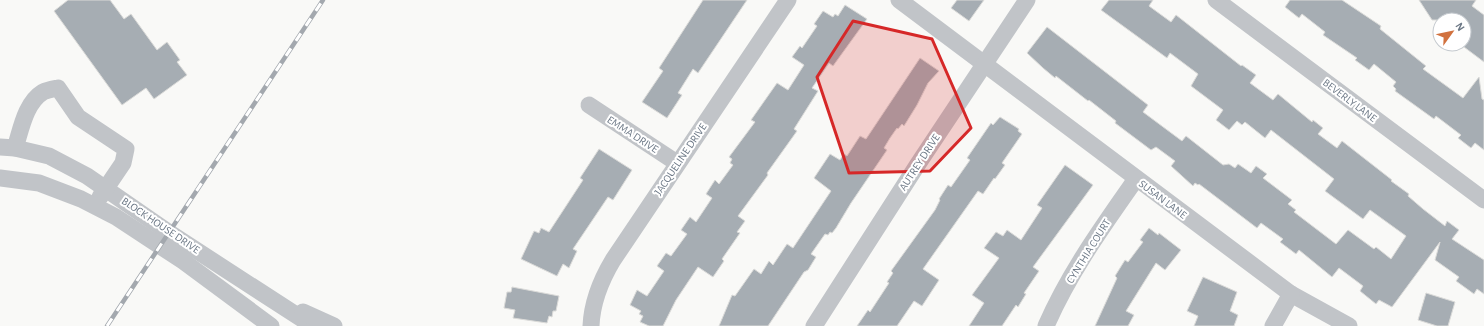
<svg xmlns="http://www.w3.org/2000/svg" width="1484" height="326" font-family="'Alegreya Sans',sans-serif">
  <rect width="100%" height="100%" fill="#f9f9f7"/>
  <g fill="#a6adb3" stroke="#dbdbd9">
    <polygon points="68,0 110,0 124,19 131,14 157,50 167,42 180,60 177,62 187,75 154,99 146,88 122,105 54,11"/>
    <polygon points="703,0 747,0 698,73 693,69 678,93 682,95 667,118 642,102 663,71 659,68"/>
    <polygon points="957,0 984,0 969,21 951,8"/>
    <polygon points="1109,0 1153,0 1149,6 1171,22 1176,15 1241,66 1242,65 1256,75 1250,83 1273,100 1278,94 1312,122 1313,120 1323,128 1318,134 1337,148 1342,141 1392,180 1391,181 1409,194 1408,196 1423,209 1445,226 1447,221 1459,230 1452,239 1484,260 1484,294 1477,289 1474,294 1456,281 1459,277 1435,260 1440,242 1392,307 1379,300 1376,304 1360,291 1363,286 1339,268 1332,277 1299,250 1296,254 1280,242 1283,239 1261,223 1257,228 1199,184 1198,185 1195,183 1193,186 1171,166 1175,161 1156,147 1151,150 1115,123 1116,121 1089,100 1088,101 1056,76 1055,78 1043,68 1027,53 1047,27 1148,105 1143,112 1182,141 1186,136 1223,165 1229,164 1235,168 1238,164 1251,173 1256,166 1267,174 1263,178 1292,200 1288,204 1296,210 1294,212 1336,244 1348,230 1374,249 1376,247 1391,259 1406,236 1370,210 1363,219 1325,191 1334,179 1271,130 1265,138 1245,122 1242,125 1237,121 1229,130 1216,120 1223,110 1191,86 1198,74 1170,53 1167,58 1101,10"/>
    <polygon points="1290,0 1342,0 1381,26 1380,29 1426,66 1423,69 1463,98 1479,77 1482,99 1484,100 1484,150 1475,143 1471,148 1458,138 1461,135 1436,116 1434,119 1395,91 1396,89 1393,86 1396,82 1374,64 1369,70 1355,60 1357,58 1323,35 1325,32 1302,14 1299,18 1285,7"/>
    <polygon points="1419,0 1476,0 1472,6 1484,15 1484,62 1464,47 1464,20 1432,20"/>
    <polygon points="845,5 867,19 833,66 829,63 812,88 818,91 794,129 797,131 767,173 768,175 738,216 745,221 737,232 740,233 722,259 724,261 713,277 698,267 676,300 663,326 649,326 640,322 643,316 639,314 641,311 630,305 637,290 647,296 664,271 657,266 666,253 671,256 687,234 681,230 690,217 696,222 712,198 706,194 715,180 719,184 733,165 730,163 732,159 729,157 755,122 751,120 777,83 788,90 804,65 792,57 800,46 802,48 817,26 814,24 823,11 833,17 835,14 838,16"/>
    <polygon points="920,58 939,71 928,83 917,105 904,126 902,124 898,129 897,128 890,138 884,148 887,150 851,203 836,228 832,233 830,232 828,235 825,234 811,254 816,257 808,270 804,272 768,326 719,326 732,295 735,296 754,269 761,274 769,261 773,265 787,244 793,248 831,191 814,178 830,154 840,160 844,154 847,156 860,136 866,139"/>
    <polygon points="1000,117 1019,129 1018,131 1022,134 1002,163 1005,165 995,179 994,178 983,194 978,191 923,269 939,280 922,306 914,301 897,326 857,326 868,310 870,312 889,283 887,282 893,273 891,271 935,210 940,200 939,199 948,185 951,187 970,160 967,158 991,123 993,125"/>
    <polygon points="599,149 632,170 613,200 608,197 573,249 577,251 569,268 563,264 557,276 521,259 534,231 539,233 541,228 549,232 583,180 580,178"/>
    <polygon points="1065,165 1093,185 1033,267 1039,271 1024,293 1026,294 1018,307 1016,305 1002,326 969,326 984,303 972,295 999,258 984,248 996,232 1003,236 1007,230 1021,240 1042,208 1037,205"/>
    <polygon points="1149,228 1158,235 1159,233 1181,250 1165,270 1156,263 1126,311 1134,315 1128,326 1095,326 1117,278 1115,276 1125,260 1128,262 1143,242 1140,240"/>
    <polygon points="1203,277 1237,292 1230,311 1238,315 1234,326 1194,326 1198,316 1187,311"/>
    <polygon points="512,287 559,296 556,311 553,311 552,317 549,316 547,323 513,318 515,310 504,308 507,292 511,292"/>
    <polygon points="1426,293 1455,302 1448,326 1437,326 1418,320"/>
  </g>
  <g fill="none" stroke-linecap="round" stroke-linejoin="round">
    <g stroke="#c1c4c8" stroke-width="17">
      <polyline points="899,0 1291,294 1349,326"/>
      <polyline points="1216,0 1484,200"/>
      <polyline points="589,105 677,163"/>
      <polyline points="0,147 15,148 49,156 87,176 168,232 313,326"/>
      <path d="M15,148C21,130 25,103 43,92C47,90 53,89 58,88L78,117L126,149L123,163L100,197"/>
      <polyline points="0,178 39,183 81,199 116,217 183,261 271,326"/>
      <polyline points="303,312 334,326"/>
      <path d="M591,326C592,302 601,280 613,260L788,0"/>
      <polyline points="814,326 918,164 1027,0"/>
      <path d="M1046,326C1069,273 1103,226 1136,179"/>
      <polyline points="1273,326 1291,294"/>
    </g>
    <g stroke="#a3a8ae" stroke-width="4.5">
      <polyline id="rail" points="107,326 323,0"/>
    </g>
    <use href="#rail" stroke="#fff" stroke-width="3" stroke-dasharray="9" stroke-linecap="butt"/>
  </g>
  <path fill="#d62828" fill-opacity="0.2" stroke="#d62828" stroke-width="3" stroke-linejoin="round" d="M853,21L932,39L971,128L930,171L849,173L817,77Z"/>
  <g text-anchor="middle" stroke-width="4" stroke-linejoin="round" paint-order="stroke">
    <g font-size="11" fill="#6b7785" stroke="#fff">
      <text transform="translate(1350 100) rotate(37)" y="4">BEVERLY LANE</text>
      <text transform="translate(633 134) rotate(33)" y="4">EMMA DRIVE</text>
      <text transform="translate(680 159) rotate(-56)" y="4">JACQUELINE DRIVE</text>
      <text transform="translate(919 162) rotate(-57)" y="4">AUTREY DRIVE</text>
      <text transform="translate(1163 199) rotate(37)" y="4">SUSAN LANE</text>
      <text transform="translate(161 225) rotate(34)" y="4">BLOCK HOUSE DRIVE</text>
      <text transform="translate(1088 251) rotate(-58)" y="4">CYNTHIA COURT</text>
    </g>
  </g>
  <g transform="translate(1452 32) rotate(57)"><circle r="19" fill="#ffffff" stroke="#c4c9ce"/>
  <path d="M0-3L7 15L0 10L-7 15Z" fill="#d1713e"/>
  <text y="-6" font-size="11" font-weight="bold" text-anchor="middle" fill="#6b7785">N</text>
  </g>
</svg>
